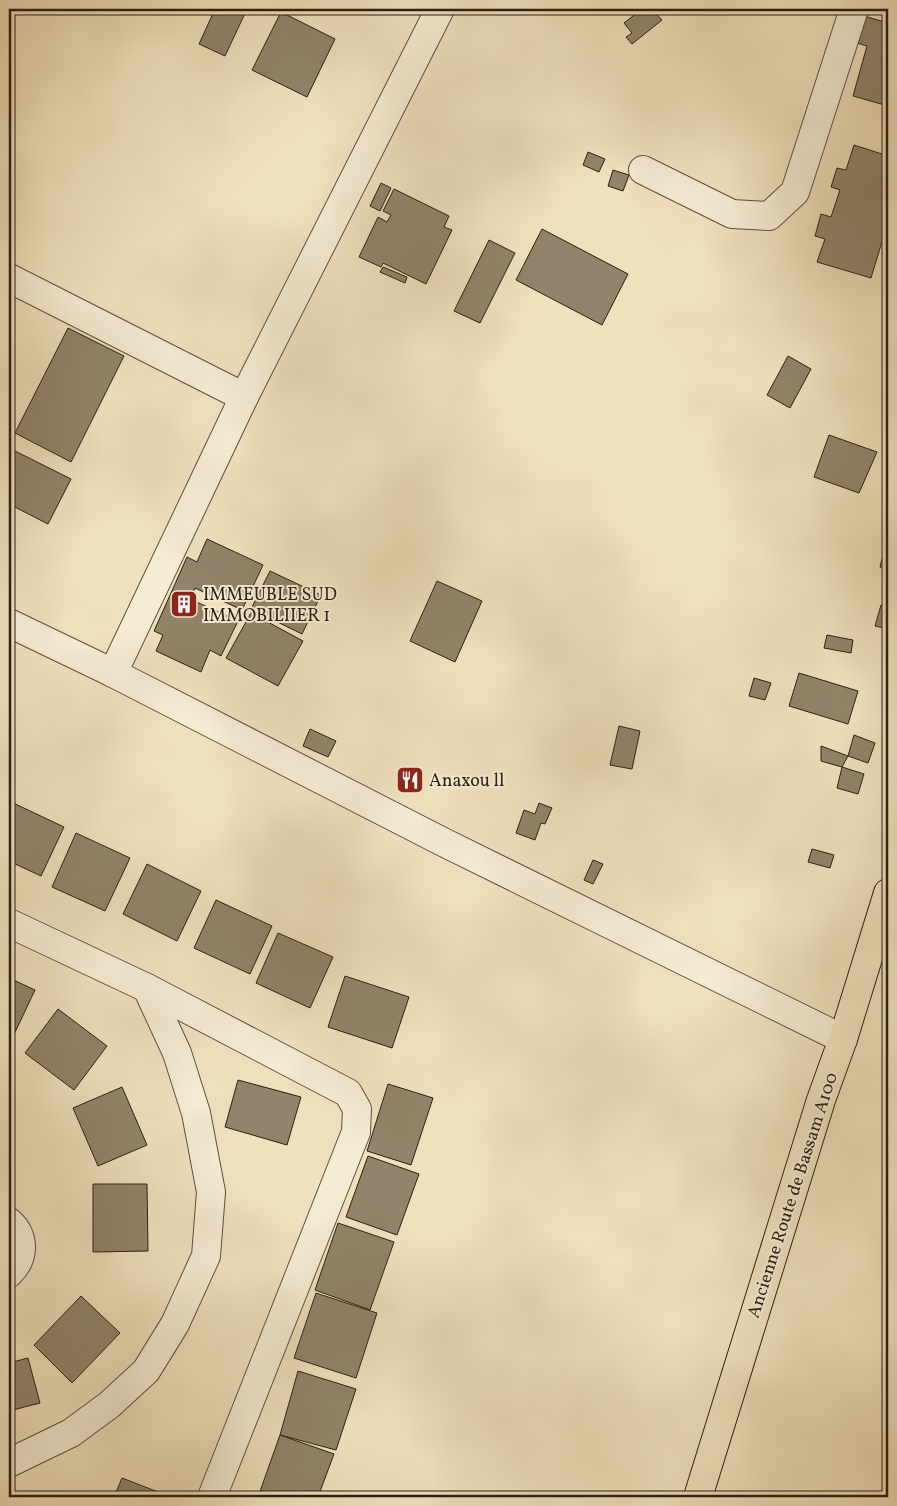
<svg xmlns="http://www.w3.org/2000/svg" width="897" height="1506" font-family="Vollkorn,serif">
  <rect width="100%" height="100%" fill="#f0e1bd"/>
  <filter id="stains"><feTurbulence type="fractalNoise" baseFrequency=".004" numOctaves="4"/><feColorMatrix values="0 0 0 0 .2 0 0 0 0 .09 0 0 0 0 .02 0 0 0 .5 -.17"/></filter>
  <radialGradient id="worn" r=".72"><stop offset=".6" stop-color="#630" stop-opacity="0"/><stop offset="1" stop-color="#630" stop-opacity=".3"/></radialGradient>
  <g fill="#91846a" stroke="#2b1f11">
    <polygon points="215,9 247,9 225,56 199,44"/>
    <polygon points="642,9 652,9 662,20 632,44 626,37 632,33 624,23"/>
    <polygon points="281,12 335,39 307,97 252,70"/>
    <polygon points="864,16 888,23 888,106 853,96 867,46 857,43"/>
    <polygon points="854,145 888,156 888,222 871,278 817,262 825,239 815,236 821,214 831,217 840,190 831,187 837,168 846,170"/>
    <polygon points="588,152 605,159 599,172 583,165"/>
    <polygon points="613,170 629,175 623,191 608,186"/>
    <polygon points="381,183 391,188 380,211 370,206"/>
    <polygon points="394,189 449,216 444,227 452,230 426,284 383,263 381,267 359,257 378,217 387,222 391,215 383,211"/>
    <polygon points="542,229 628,274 602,325 516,280"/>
    <polygon points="489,240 515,253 480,323 454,311"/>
    <polygon points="383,267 407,277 405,283 380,272"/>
    <polygon points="888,272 888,286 884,285"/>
    <polygon points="68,328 124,356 71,462 15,433"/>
    <polygon points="788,356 811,369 790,408 767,395"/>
    <polygon points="829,435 877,452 859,493 814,477"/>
    <polygon points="9,448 71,479 48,524 9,504"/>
    <polygon points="207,539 263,565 242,610 195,588 190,599 238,621 221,656 210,650 201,672 156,651 163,635 154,631 187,557 197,562"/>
    <polygon points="886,543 888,543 888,569 880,567"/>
    <polygon points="270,571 321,595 302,634 251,609"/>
    <polygon points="437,581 482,601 455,662 410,641"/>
    <polygon points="881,605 888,607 888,629 875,626"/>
    <polygon points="251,613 303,641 278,686 226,658"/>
    <polygon points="827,635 853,640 851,653 824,648"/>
    <polygon points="799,673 858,691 848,724 789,706"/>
    <polygon points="754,678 771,683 765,700 749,696"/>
    <polygon points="619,726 640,731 632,769 610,765"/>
    <polygon points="310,729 336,741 328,757 303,746"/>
    <polygon points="854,735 875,743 868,763 848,756"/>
    <polygon points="821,746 848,756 842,767 821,761"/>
    <polygon points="842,767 864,774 858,794 837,788"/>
    <polygon points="9,801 64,827 41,876 9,861"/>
    <polygon points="539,803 552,808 545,824 541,823 535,840 516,833 524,810 535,814"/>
    <polygon points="76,833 130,858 105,911 52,887"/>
    <polygon points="812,849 834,855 830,868 808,862"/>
    <polygon points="593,860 603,864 593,884 584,880"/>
    <polygon points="147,864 201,891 177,941 123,914"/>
    <polygon points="216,900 272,926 250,974 194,948"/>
    <polygon points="278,933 333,957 310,1008 256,983"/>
    <polygon points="345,976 409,997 392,1048 328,1027"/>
    <polygon points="9,978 35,990 9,1045"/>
    <polygon points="58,1009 107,1046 74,1090 25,1053"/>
    <polygon points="238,1080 301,1097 287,1145 225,1127"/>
    <polygon points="388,1084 433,1098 411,1165 367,1151"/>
    <polygon points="122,1087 147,1145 98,1166 73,1108"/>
    <polygon points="368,1156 419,1174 397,1235 346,1217"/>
    <polygon points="93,1184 147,1184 148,1251 93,1252"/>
    <polygon points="338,1223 394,1242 370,1310 315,1290"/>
    <polygon points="316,1293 377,1313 356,1378 294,1358"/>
    <polygon points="81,1296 120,1333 72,1383 34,1345"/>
    <polygon points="28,1358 40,1403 9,1411 9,1363"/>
    <polygon points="298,1371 356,1389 336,1450 280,1435"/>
    <polygon points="280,1435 334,1454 318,1497 258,1497"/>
    <polygon points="122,1478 171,1497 114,1497"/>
  </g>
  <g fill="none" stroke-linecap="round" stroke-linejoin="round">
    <g stroke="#5c503c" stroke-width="30">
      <g id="minor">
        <polyline points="643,170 732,214 769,216 795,192 854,9"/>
        <polyline points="9,278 244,397"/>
        <polyline points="9,623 113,673 445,843 843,1039"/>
        <polyline points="113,673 244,397 440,9"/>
        <polyline points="9,923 147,988 348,1093 357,1109 356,1132 212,1497"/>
        <path d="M9,1222C25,1236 25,1258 9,1273"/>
        <polyline points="9,1463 71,1433 109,1405 146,1371 175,1324 206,1256 211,1192 196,1113 177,1053 147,988"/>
      </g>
    </g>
    <g stroke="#2b1f11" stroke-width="30">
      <polyline id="major" points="698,1497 821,1100 843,1039 888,893"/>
    </g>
    <use href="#minor" stroke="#f5ecd4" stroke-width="28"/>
    <use href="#major" stroke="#f0e1bd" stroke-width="28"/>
  </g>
  <defs>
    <g id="building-square" transform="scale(1.4375)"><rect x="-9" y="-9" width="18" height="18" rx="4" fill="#8f2418" stroke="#f5ecd4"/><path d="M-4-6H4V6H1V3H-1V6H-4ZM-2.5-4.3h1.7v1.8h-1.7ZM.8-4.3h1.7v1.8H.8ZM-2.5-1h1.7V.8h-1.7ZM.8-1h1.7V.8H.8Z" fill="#fff"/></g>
    <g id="restaurant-square" transform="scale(1.4375)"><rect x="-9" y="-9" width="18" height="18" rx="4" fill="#8f2418" stroke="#f5ecd4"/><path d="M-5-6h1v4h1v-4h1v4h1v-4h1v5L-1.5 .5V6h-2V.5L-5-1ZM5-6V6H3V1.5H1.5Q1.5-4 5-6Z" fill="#fff"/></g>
  </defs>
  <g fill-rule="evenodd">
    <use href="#building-square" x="184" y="604"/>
    <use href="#restaurant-square" x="410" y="780"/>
  </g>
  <g text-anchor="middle" stroke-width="4" stroke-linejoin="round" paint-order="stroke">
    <g font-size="18" fill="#2b1f11" stroke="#f5ecd4" text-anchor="start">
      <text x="203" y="600">IMMEUBLE SUD<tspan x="203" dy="21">IMMOBILIIER 1</tspan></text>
      <text x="429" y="786">Anaxou ll</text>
    </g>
    <g font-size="18" fill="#2b1f11" stroke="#f5ecd4">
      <text transform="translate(792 1195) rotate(-72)" y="6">Ancienne Route de Bassam A100</text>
    </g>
  </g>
  <rect width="897" height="1506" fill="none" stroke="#f0e1bd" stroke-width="30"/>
  <rect x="10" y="10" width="877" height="1486" fill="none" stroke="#2b1f11" stroke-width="2.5"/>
  <rect x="15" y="15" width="867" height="1476" fill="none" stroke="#2b1f11"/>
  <rect width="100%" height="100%" filter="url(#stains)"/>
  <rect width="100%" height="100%" fill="url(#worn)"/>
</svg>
